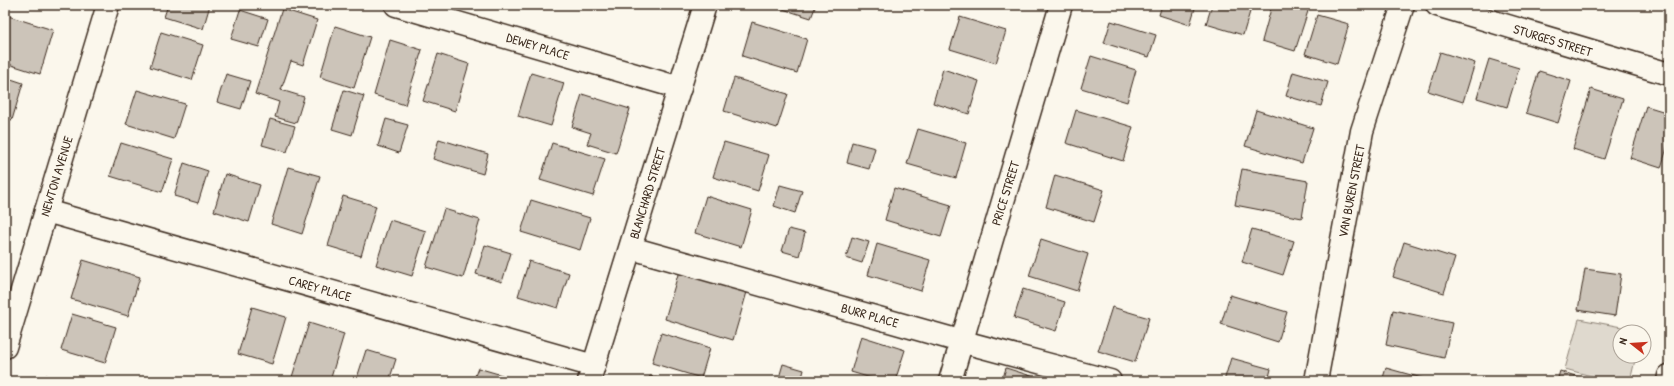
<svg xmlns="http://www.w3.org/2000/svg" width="1674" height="386" font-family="'Patrick Hand',sans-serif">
  <rect width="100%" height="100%" fill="#fbf7ec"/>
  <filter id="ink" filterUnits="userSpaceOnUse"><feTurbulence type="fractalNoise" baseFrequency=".025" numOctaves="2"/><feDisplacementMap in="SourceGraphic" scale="8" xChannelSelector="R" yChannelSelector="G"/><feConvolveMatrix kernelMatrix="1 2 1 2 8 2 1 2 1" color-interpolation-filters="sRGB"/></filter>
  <g filter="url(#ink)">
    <polygon fill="#dfd9ce" stroke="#8d8276" points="1579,319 1643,331 1642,332 1620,332 1620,356 1636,356 1630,381 1610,381 1565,369"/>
    <g fill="#ccc4b9" stroke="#3b2a1e">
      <polygon points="168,5 210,5 203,29 164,17"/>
      <polygon points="770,5 816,5 811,18"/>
      <polygon points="1162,5 1196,5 1190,25 1159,15"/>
      <polygon points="1212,5 1252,5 1243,35 1206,24"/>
      <polygon points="1272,5 1298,5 1309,8 1295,51 1262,41"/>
      <polygon points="282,9 317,20 303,65 291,61 281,90 304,97 296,123 275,117 279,102 255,94"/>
      <polygon points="240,10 268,19 259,47 231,39"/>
      <polygon points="5,15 53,30 40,74 5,63"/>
      <polygon points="1317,15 1349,24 1337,64 1305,54"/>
      <polygon points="960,17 1006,31 996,63 950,49"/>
      <polygon points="1111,21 1156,35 1149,57 1104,43"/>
      <polygon points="752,22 807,39 797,73 742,56"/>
      <polygon points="335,26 370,37 354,88 320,77"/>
      <polygon points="161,32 203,45 192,80 150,67"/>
      <polygon points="390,40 422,50 405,105 374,95"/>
      <polygon points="1440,52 1475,63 1463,102 1428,91"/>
      <polygon points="438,54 469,64 455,111 423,101"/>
      <polygon points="1091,56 1136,70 1127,102 1081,88"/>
      <polygon points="1489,59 1519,68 1507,107 1477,98"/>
      <polygon points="943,69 979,81 969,114 933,103"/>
      <polygon points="1539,71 1571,81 1558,123 1526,113"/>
      <polygon points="1293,72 1328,82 1321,106 1286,96"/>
      <polygon points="531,73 564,83 551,126 518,116"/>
      <polygon points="226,74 250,81 241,109 217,102"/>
      <polygon points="5,77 23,83 12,120 5,118"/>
      <polygon points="734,78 788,94 777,128 724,111"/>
      <polygon points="1591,89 1623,99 1604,159 1573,149"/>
      <polygon points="137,90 185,104 174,139 126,124"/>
      <polygon points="344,90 364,96 352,135 332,129"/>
      <polygon points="582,94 630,109 616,153 587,144 591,133 572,127"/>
      <polygon points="1646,106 1669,113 1669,141 1661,168 1630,158"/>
      <polygon points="1076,110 1133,127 1123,161 1066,143"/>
      <polygon points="1256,110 1313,128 1302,163 1245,146"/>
      <polygon points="270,119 295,126 287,152 262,145"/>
      <polygon points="386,119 408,125 399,153 378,146"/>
      <polygon points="918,129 966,143 956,178 907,164"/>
      <polygon points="439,139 488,154 483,174 433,159"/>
      <polygon points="724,142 769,155 758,191 713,177"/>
      <polygon points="852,142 875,148 869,169 847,163"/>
      <polygon points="121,143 173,159 162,192 110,176"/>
      <polygon points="552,143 605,159 593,196 540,180"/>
      <polygon points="184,163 208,171 198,203 174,196"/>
      <polygon points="288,167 320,176 302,234 271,224"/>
      <polygon points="1242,169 1308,181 1302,218 1235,205"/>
      <polygon points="225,174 260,185 249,222 214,211"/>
      <polygon points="1055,175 1104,190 1094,222 1046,207"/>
      <polygon points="780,185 802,191 795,213 774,206"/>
      <polygon points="894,188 951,205 941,237 885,220"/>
      <polygon points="343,196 376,206 361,256 328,246"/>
      <polygon points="706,196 752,210 741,247 695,233"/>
      <polygon points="531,200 590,218 580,250 521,232"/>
      <polygon points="444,209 480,220 463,278 426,267"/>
      <polygon points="390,220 426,231 412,276 376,265"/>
      <polygon points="789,229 805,233 799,256 782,251"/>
      <polygon points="1252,229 1294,241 1283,275 1242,262"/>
      <polygon points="852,237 869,242 862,263 846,258"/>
      <polygon points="1041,239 1088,254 1077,291 1029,276"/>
      <polygon points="1404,242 1455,258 1444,293 1393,277"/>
      <polygon points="877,244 930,260 921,291 868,275"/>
      <polygon points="485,245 511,253 502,282 476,274"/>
      <polygon points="83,260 140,277 128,316 71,299"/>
      <polygon points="529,261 569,273 558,308 518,296"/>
      <polygon points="1585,269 1621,274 1615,316 1578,310"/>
      <polygon points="679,271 747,292 733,340 665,319"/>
      <polygon points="1023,289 1065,302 1056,331 1014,318"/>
      <polygon points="1230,295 1287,312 1278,342 1221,324"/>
      <polygon points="252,307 286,317 272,364 238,354"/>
      <polygon points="1112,307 1149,318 1135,362 1098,351"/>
      <polygon points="1393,310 1452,323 1444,358 1386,345"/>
      <polygon points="72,314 116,327 105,363 61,350"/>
      <polygon points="309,323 344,334 330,381 306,381 292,377"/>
      <polygon points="661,333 710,348 701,378 652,363"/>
      <polygon points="861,336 905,350 895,381 881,381 851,372"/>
      <polygon points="366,350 396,359 389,381 356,381"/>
      <polygon points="1231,358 1271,369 1268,381 1224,381"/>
      <polygon points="783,364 804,370 801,381 778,381"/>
      <polygon points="478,368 522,381 473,381"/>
      <polygon points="1006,368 1047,381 1002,381"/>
      <polygon points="1386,368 1429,380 1428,381 1382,381"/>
      <polygon points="1560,371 1591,381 1557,381"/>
      <polygon points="46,375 67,381 44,381"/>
      <polygon points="650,376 667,381 648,381"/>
    </g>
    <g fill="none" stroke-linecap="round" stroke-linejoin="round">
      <g stroke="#3b2a1e" stroke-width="25">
        <g id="street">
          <polyline points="396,5 680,88"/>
          <polyline points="1437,5 1669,74"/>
          <polyline points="46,211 594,366"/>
          <polyline points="631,248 960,341 1110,381"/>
          <polyline points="589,381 705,5"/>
          <polyline points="950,381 1061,5"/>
          <polyline points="1316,381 1362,131 1403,5"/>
          <polyline points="1668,381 1669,376"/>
        </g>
      </g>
      <g stroke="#3b2a1e" stroke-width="25">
        <polyline id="secondary" points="5,347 108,5"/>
      </g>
      <use href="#street" stroke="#fbf7ec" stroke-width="22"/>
      <use href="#secondary" stroke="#fbf7ec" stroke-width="22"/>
    </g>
  </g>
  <g text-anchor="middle" stroke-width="3.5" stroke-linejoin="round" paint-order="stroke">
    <g font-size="13" fill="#3b2a1e" stroke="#fbf7ec">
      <text transform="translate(1553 40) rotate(17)" y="5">STURGES STREET</text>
      <text transform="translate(538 46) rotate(17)" y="5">DEWEY PLACE</text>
      <text transform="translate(56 176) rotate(-73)" y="5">NEWTON AVENUE</text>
      <text transform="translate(1351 191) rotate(-79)" y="5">VAN BUREN STREET</text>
      <text transform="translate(647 193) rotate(-73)" y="5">BLANCHARD STREET</text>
      <text transform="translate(1005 193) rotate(-73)" y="5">PRICE STREET</text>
      <text transform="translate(320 288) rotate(16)" y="5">CAREY PLACE</text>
      <text transform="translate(870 315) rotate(16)" y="5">BURR PLACE</text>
    </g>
  </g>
  <rect width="1674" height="386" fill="none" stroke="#fbf7ec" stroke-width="20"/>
  <rect x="10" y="10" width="1654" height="366" fill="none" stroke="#3b2a1e" stroke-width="1.5" filter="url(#ink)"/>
  <g transform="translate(1632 344) rotate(287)"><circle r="19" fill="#fbf7ec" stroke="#aea59a"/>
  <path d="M0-3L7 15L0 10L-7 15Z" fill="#c8321e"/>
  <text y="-6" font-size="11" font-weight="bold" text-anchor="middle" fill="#3b2a1e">N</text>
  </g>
</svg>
